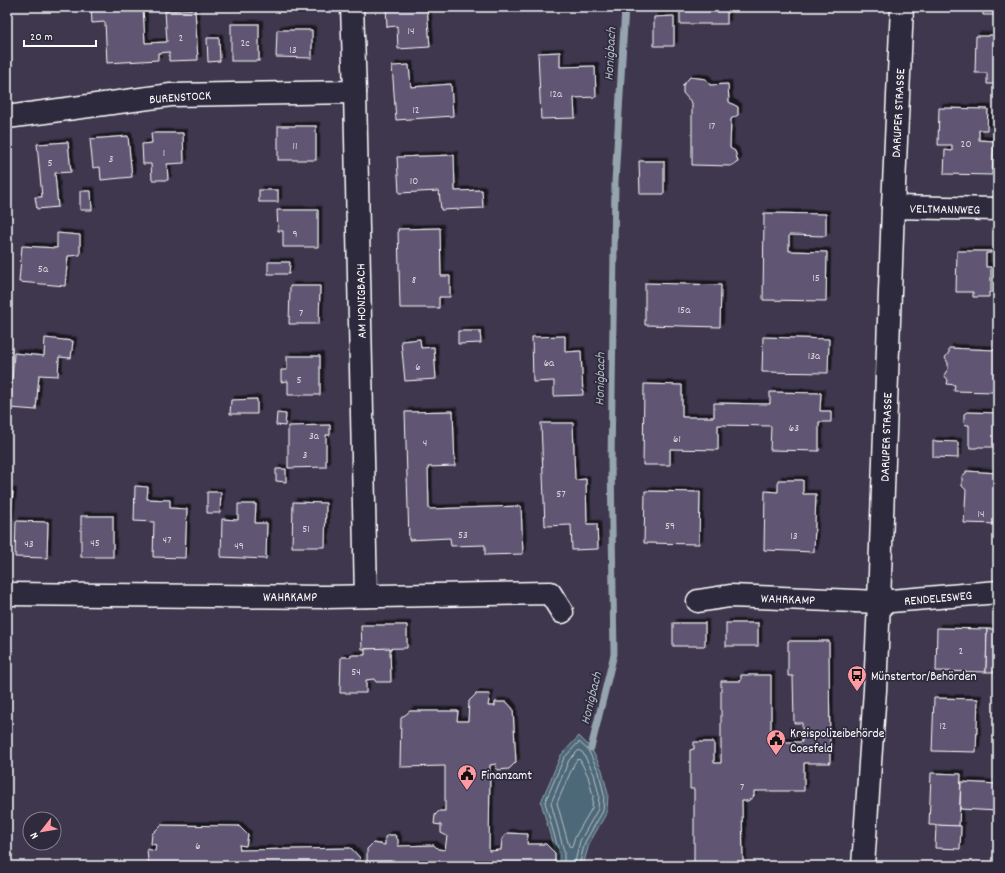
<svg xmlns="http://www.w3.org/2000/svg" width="1005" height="873" font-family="Dekko,sans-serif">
  <defs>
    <filter id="shadow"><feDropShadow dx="3.5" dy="-3.5" stdDeviation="0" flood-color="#0009"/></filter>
  </defs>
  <rect width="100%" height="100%" fill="#3e374d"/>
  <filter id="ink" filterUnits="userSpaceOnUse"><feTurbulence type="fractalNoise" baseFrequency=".025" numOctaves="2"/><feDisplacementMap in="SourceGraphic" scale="8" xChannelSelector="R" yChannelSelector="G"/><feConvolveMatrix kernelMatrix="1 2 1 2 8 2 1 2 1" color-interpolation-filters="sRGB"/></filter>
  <g filter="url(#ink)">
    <polygon fill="#4e6778" stroke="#95a4ae" points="579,736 591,748 602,770 608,794 607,812 589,844 583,866 555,866 555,853 541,802 561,755"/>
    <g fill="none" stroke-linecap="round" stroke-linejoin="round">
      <g stroke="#b8c2c9" stroke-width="1">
        <polygon points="577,760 579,759 580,760 588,776 593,796 592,808 575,837 572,846 571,847 569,846 557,803 574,764"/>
        <polyline points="559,866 559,852 545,802 564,758 579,742 588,750 599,772 604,795 603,811 585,842 579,866"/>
        <polyline points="564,866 564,851 551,803 569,760 579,750 583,753 594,774 599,795 598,809 580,841 574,866"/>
      </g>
      <polyline stroke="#95a4ae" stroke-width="7" points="591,748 614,654 611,463 615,182 625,7"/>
    </g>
    <g fill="#615673" stroke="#fff" filter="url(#shadow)">
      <polygon points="91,7 143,7 145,43 167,42 165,11 195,9 198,60 169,61 169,52 158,53 158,60 107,63 105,22 92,23"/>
      <polygon points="386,7 427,7 430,47 398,49 397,26 387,27"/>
      <rect x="680" y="7" width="47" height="17"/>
      <polygon points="977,7 998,7 998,15 983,15 983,8 977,8"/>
      <polygon points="674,16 674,46 654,46 654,17"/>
      <rect x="231" y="24" width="28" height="37"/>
      <polygon points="277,30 312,30 312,58 276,57"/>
      <polygon points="989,35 998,35 998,84 987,84 987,73 975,73 976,36 989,36"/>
      <polygon points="207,38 219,38 220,61 208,62"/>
      <polygon points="560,52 560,67 595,66 596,97 574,98 575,118 541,119 538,53"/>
      <polygon points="409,65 411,87 451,84 453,116 396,120 392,66"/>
      <polygon points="690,77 706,79 710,85 728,84 729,102 738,107 738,115 731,119 730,148 735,151 738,162 731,166 692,165 692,103 683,93 683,85"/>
      <polygon points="939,108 988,109 987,130 979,130 979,140 994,141 992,175 944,174 945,150 952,151 952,145 938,145"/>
      <rect x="278" y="126" width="38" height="34"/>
      <polygon points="151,133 183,133 184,163 167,164 168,180 152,180 151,164 143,164 142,144 152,143"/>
      <polygon points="128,136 132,177 101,180 100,167 93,168 90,139"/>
      <polygon points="68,142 71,172 55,173 58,207 37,209 35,197 42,197 37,144"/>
      <polygon points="454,155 455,191 482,190 483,208 441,210 439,191 399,193 397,157"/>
      <polygon points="639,161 664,161 664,194 640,194"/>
      <rect x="259" y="190" width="19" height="12"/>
      <polygon points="80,191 91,191 92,210 80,210"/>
      <polygon points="277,210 318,210 318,247 283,247 283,231 278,231"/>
      <polygon points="764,213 826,214 826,236 789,235 789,251 827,252 826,301 763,300"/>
      <polygon points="440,228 441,276 450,276 450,297 439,297 439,308 400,308 398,229"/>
      <polygon points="57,233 80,235 80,255 68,256 65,286 19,282 22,246 57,248"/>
      <polygon points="957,251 991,251 991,253 986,253 986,267 991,267 991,292 989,292 989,297 973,297 973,292 956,292"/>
      <polygon points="268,262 290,262 289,274 268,274"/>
      <polygon points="645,283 721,285 720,327 645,325"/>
      <polygon points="290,286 320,286 319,324 289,324"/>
      <polygon points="458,331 480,331 481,343 458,344"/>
      <polygon points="565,336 565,352 581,351 583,395 554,396 554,381 533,382 532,337"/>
      <polygon points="763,337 829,339 828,373 762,372"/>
      <polygon points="45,338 73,341 71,358 59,357 58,376 39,375 36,410 10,408 14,353 44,356"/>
      <polygon points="420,339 421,348 434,347 436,379 405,381 401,341"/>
      <polygon points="949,348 995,350 995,351 998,351 998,376 994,376 994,392 954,391 955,385 947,384 948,380 944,375 948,369 948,363 945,358 949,352"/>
      <polygon points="287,356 320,356 320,395 288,395 288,381 281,382 281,370 287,370"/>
      <polygon points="644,384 682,385 682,417 714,417 714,403 770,404 770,392 821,393 820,411 831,411 831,422 819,422 819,451 770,450 771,426 718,425 718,450 670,449 670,465 643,465"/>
      <polygon points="257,399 257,414 230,414 231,400"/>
      <polygon points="453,411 455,466 428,467 429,509 521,506 523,554 485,555 485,545 451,546 450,538 409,540 405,412"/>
      <polygon points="967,412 998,413 998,447 978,447 977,448 971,448 969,445 969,425 966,425 964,423 964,414"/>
      <polygon points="277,413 286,414 285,426 276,425"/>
      <polygon points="541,423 573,423 575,480 586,479 587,524 597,524 598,549 572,550 571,525 545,526"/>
      <polygon points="330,425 330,435 326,435 326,467 288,468 288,426"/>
      <polygon points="933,441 958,442 958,458 933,457"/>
      <polygon points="276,469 286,469 286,482 276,481"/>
      <polygon points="966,471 998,473 998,524 964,523 966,490 962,486 962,476 966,473"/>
      <polygon points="778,480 803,480 803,494 816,494 814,552 764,550 765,491 778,492"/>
      <polygon points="135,486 148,487 147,499 170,500 170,508 187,509 185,558 153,557 154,522 134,521"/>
      <polygon points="7,491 13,492 10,522 7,522"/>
      <polygon points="645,491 700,492 699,544 644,543"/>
      <polygon points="207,492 221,492 220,513 207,513"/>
      <polygon points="293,502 326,503 325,547 292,547"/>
      <polygon points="238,504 256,504 255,523 267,523 266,559 221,557 222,519 238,520"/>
      <rect x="81" y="516" width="32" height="41"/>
      <polygon points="16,521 48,522 47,558 15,557"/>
      <polygon points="997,538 998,538 998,561 996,561"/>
      <rect x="673" y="623" width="32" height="23"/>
      <rect x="726" y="623" width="32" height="23"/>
      <polygon points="361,625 407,625 407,648 362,649"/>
      <polygon points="937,628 987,629 986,672 936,671"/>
      <polygon points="987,629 998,629 998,672 986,672"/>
      <polygon points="788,641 829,641 830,763 804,763 804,791 754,791 754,796 748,801 742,801 743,866 694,866 694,789 690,789 690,750 694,749 694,742 714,742 714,763 721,763 721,681 741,681 741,675 771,675 771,742 802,742 802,723 794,723 793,676 788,676"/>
      <polygon points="390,648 391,682 376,682 374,679 366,680 366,693 340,693 341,657 351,657 351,655 365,655 365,649"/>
      <polygon points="476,694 490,694 488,706 495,706 495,702 507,702 513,709 516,762 509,769 497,770 496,764 490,765 489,851 501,850 502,839 507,833 528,834 527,844 546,844 555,853 555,866 367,866 367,849 373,843 385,845 385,837 389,835 395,835 398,840 398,846 434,845 438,849 445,850 447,836 441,833 441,825 434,824 435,815 439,811 445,811 445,766 400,767 401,718 410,711 458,711 457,721 468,721 469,701"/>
      <polygon points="934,698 978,699 976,752 932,751"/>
      <polygon points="931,773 961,774 959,826 929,825"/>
      <polygon points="961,782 998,784 998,811 960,809"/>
      <polygon points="161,825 239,826 248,835 246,846 239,845 240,850 351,848 360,858 359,866 153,866 148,861 147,849 155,851 156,845 151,844 152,834"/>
      <polygon points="936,825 961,826 960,849 935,848"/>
    </g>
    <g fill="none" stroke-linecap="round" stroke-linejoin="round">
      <g stroke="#fff" stroke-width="25">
        <g id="street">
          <polyline points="352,7 355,92 366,596"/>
          <polyline points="7,117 171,95 355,92"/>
          <polyline points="893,207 998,209"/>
          <polyline points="7,594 325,597 550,593 562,612"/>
          <polyline points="698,601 730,596 879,602 998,592"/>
        </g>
      </g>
      <g stroke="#fff" stroke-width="25">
        <polyline id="secondary" points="863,866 875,690 879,602 893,207 902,7"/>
      </g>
      <use href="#street" stroke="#2f2a3d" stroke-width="22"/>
      <use href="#secondary" stroke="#2f2a3d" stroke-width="22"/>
    </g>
  </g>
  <defs>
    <g id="bus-pin" transform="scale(1)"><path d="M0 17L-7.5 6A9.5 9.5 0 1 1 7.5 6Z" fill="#ff9aa2" stroke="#2f2a3d"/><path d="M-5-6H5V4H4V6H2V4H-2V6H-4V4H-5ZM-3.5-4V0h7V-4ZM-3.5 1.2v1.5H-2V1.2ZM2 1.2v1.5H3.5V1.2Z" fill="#111"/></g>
    <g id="civic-pin" transform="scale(1)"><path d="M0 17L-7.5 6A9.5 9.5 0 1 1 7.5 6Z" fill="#ff9aa2" stroke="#2f2a3d"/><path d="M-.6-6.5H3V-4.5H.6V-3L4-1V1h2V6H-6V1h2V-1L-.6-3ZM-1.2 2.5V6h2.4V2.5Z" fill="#111"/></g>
  </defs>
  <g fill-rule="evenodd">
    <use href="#bus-pin" x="857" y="675"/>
    <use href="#civic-pin" x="776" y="739"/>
    <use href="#civic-pin" x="467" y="774"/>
  </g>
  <g text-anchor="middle" stroke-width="3.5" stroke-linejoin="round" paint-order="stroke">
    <g font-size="11" fill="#d8d5dc">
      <text x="411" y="34">14</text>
      <text x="181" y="41">2</text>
      <text x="245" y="46">2c</text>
      <text x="293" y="53">13</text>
      <text x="556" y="97">12a</text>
      <text x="416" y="113">12</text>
      <text x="712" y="129">17</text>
      <text x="966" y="147">20</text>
      <text x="295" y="149">11</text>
      <text x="164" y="156">1</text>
      <text x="111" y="162">3</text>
      <text x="50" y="166">5</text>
      <text x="414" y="184">10</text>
      <text x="295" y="237">9</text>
      <text x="43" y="272">5a</text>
      <text x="816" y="281">15</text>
      <text x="414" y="283">8</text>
      <text x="684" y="313">15a</text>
      <text x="301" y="316">7</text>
      <text x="814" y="359">13a</text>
      <text x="549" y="366">6a</text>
      <text x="418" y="370">6</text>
      <text x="299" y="383">5</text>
      <text x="794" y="431">63</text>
      <text x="314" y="439">3a</text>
      <text x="677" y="442">61</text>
      <text x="425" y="446">4</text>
      <text x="305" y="458">3</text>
      <text x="561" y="497">57</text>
      <text x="981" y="517">14</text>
      <text x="670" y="529">59</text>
      <text x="306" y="532">51</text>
      <text x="463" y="538">53</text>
      <text x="794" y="539">13</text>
      <text x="167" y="543">47</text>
      <text x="95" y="546">45</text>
      <text x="29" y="547">43</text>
      <text x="239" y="549">49</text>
      <text x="961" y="654">2</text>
      <text x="356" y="675">54</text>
      <text x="943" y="729">12</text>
      <text x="742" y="790">7</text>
      <text x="198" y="849">6</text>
    </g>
    <g font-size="13" fill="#fff" stroke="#2f2a3d">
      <text transform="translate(180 96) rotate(-4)" y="5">BURENSTOCK</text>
      <text transform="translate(897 113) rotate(-87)" y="5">DARUPER STRASSE</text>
      <text transform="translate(945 208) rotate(1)" y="5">VELTMANNWEG</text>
      <text transform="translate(360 301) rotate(-91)" y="5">AM HONIGBACH</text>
      <text transform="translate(885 437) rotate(-88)" y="5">DARUPER STRASSE</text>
      <text x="290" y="601">WAHRKAMP</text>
      <text transform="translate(938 597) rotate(-5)" y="5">RENDELESWEG</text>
      <text transform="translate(788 598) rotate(2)" y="5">WAHRKAMP</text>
    </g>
    <g font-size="13" fill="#fff" stroke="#2f2a3d" text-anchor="start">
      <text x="871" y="680">Münstertor/Behörden</text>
      <text x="790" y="737">Kreispolizeibehörde<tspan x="790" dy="15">Coesfeld</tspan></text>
      <text x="481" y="779">Finanzamt</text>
    </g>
    <g font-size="14" font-style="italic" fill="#afbbc2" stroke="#2f2a3d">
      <text transform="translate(609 54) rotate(-87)" y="5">Honigbach</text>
      <text transform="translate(599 379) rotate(-89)" y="5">Honigbach</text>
      <text transform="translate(590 698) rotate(-76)" y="5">Honigbach</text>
    </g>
  </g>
  <rect width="1005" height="873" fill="none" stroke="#2f2a3d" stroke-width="24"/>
  <rect x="12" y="12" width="981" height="849" fill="none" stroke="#fff" stroke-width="1.5" filter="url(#ink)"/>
  <g transform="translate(42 831) rotate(239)"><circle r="19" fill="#2f2a3d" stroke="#827f8b"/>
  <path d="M0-3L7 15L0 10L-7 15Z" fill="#ff9aa2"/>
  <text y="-6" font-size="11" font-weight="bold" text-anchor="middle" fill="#ffffff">N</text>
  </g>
  <path d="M24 40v6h72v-6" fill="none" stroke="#ffffff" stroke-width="2"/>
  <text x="30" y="40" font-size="12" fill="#ffffff" stroke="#2f2a3d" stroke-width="3" paint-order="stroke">20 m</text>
</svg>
